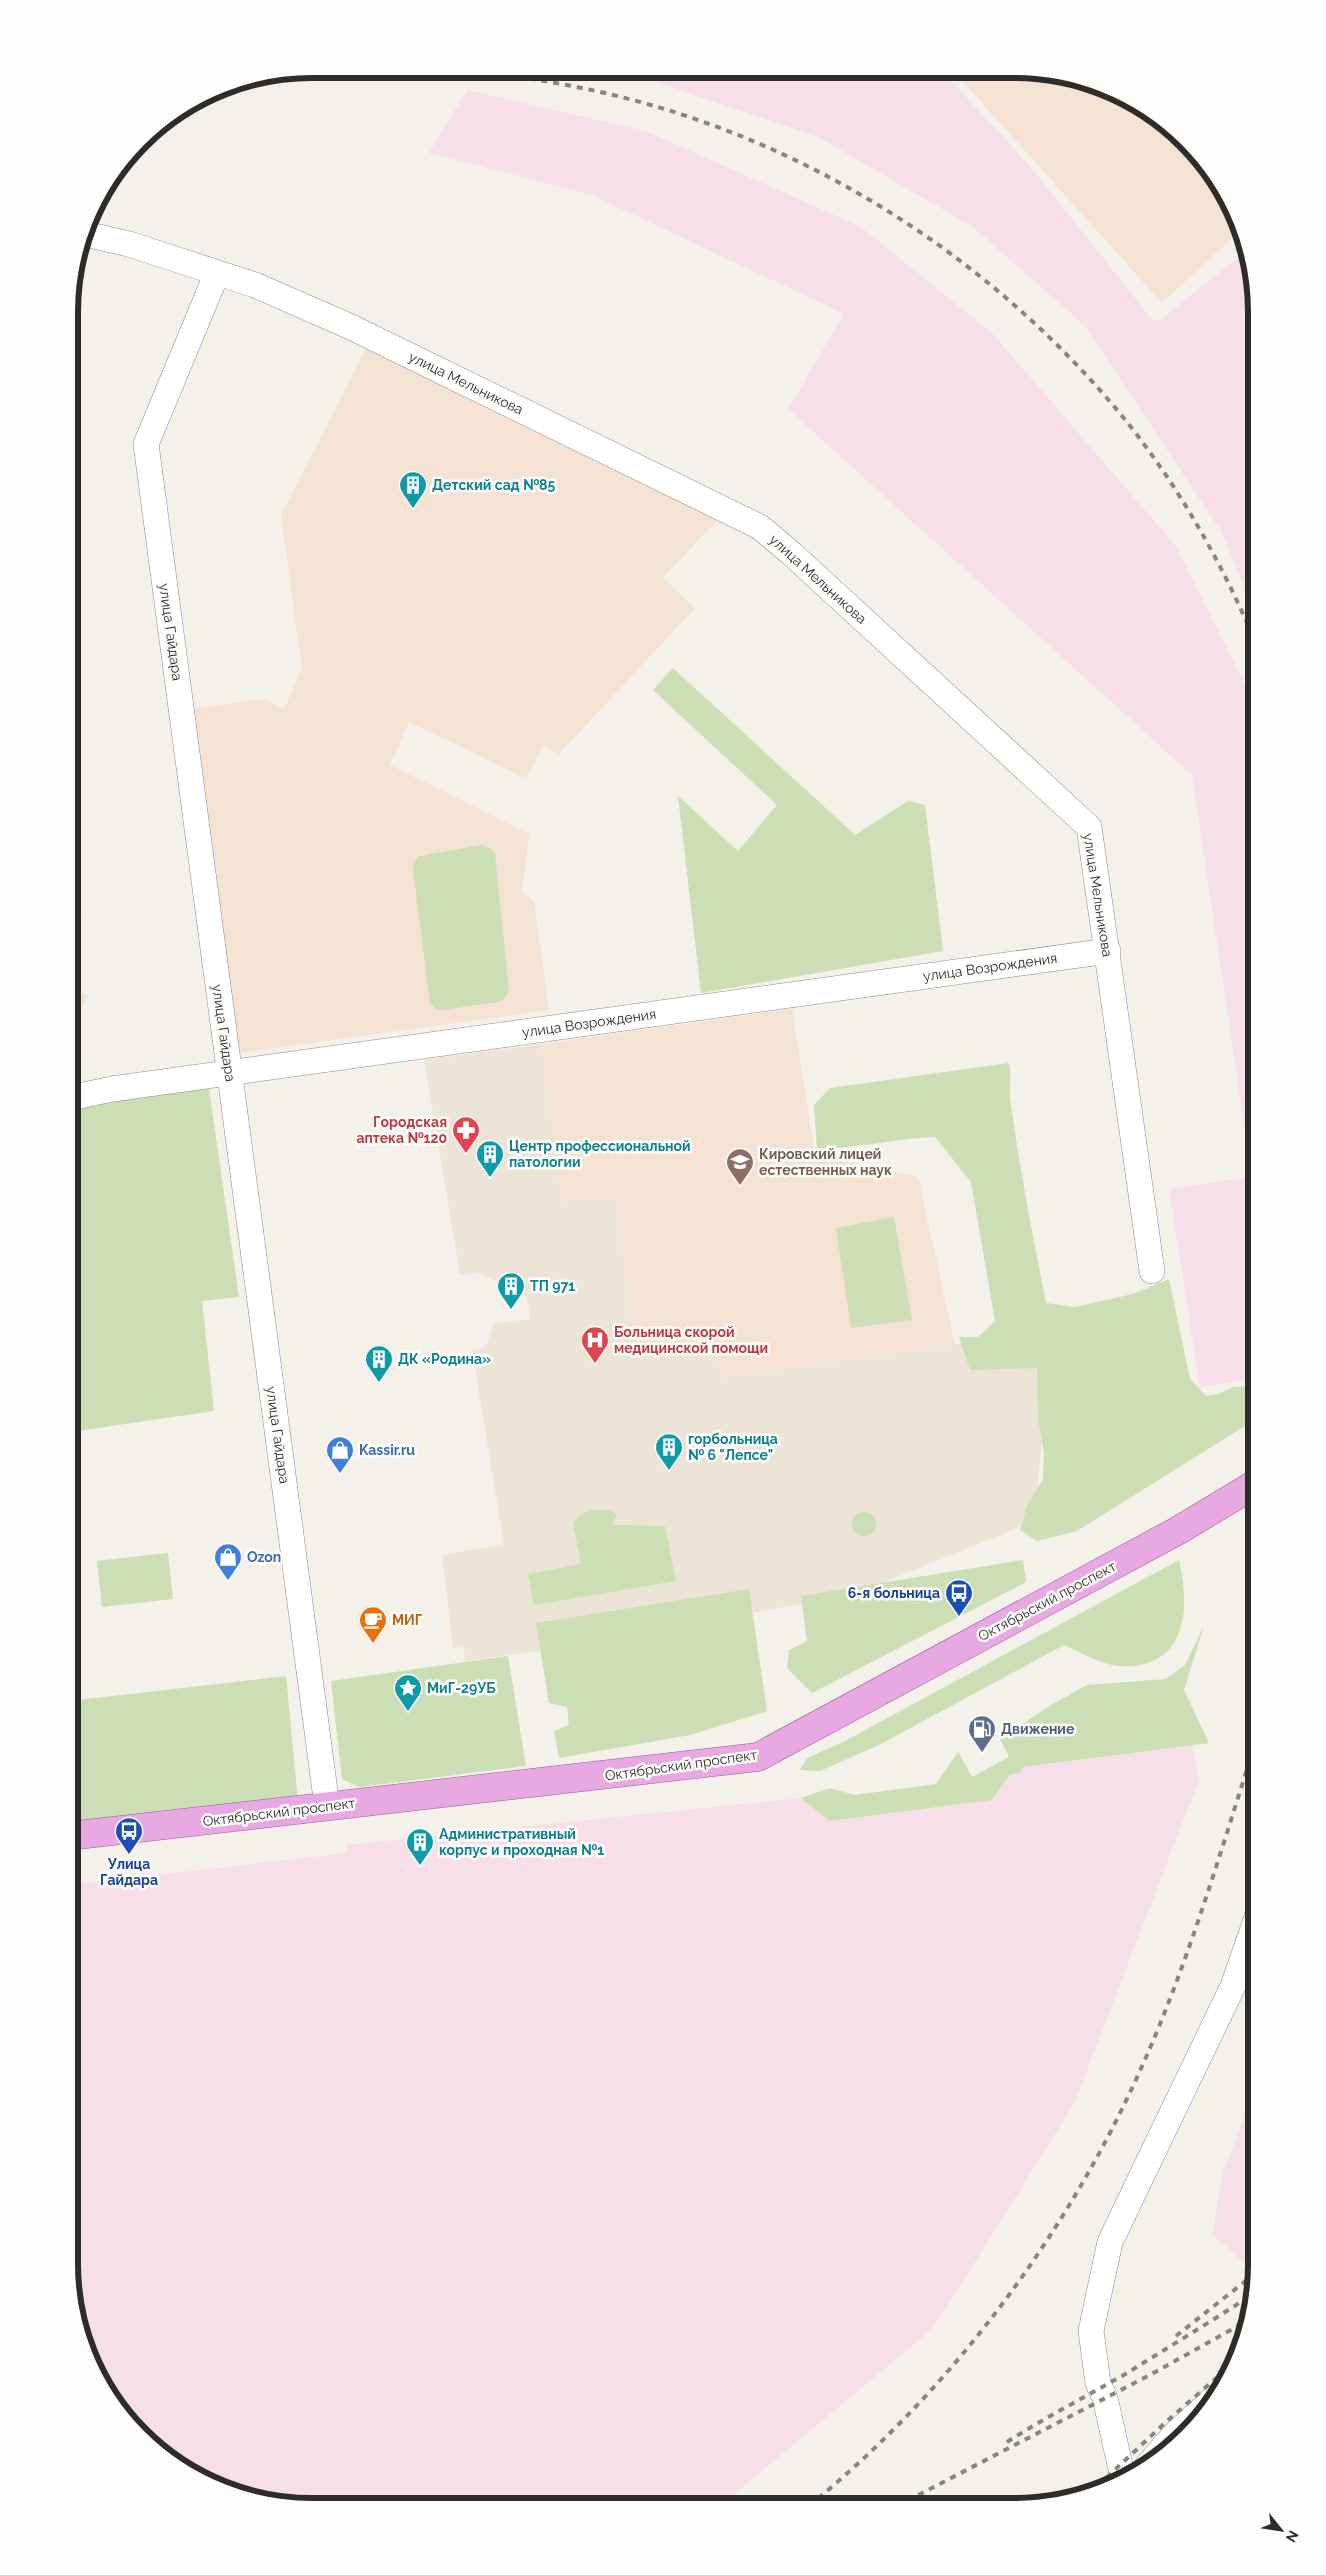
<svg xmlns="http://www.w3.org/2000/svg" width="1326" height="2575" font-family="Raleway,sans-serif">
  <rect width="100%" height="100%" fill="#f4f0ea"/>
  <polygon fill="#ede4d8" points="542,1044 562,1201 617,1195 635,1351 706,1340 723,1377 955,1344 1044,1343 1052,1428 1042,1441 1035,1508 1016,1529 852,1595 539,1651 465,1661 464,1647 453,1648 442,1555 504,1544 472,1350 486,1347 494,1323 530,1319 527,1297 480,1273 460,1275 424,1060"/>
  <g fill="#f7dfea">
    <polygon points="625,71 944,73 1030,166 1151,318 1159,321 1247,250 1257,312 1257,618 1222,533 1085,326 973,227 820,138"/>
    <polygon points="467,90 646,131 861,227 992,333 1175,545 1257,709 1257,1378 1200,1387 1169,1189 1252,1177 1192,775 788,409 844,314 592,195 429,153"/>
    <polygon points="1192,1745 1199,1780 1075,2102 945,2310 930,2331 721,2505 280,2504 205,2481 152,2446 110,2398 82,2341 69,2263 69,1885 347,1853 346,1845 801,1798 829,1821 992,1800 1010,1774 1023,1767"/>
    <polygon points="1257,2083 1257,2275 1212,2234 1223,2173"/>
  </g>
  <g fill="#f4e3d2">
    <polygon points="955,73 1061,73 1122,94 1175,129 1216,177 1242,229 1162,303"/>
    <polygon points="369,343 718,519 663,578 695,608 559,754 543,745 526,778 409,722 390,765 529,834 522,893 534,901 549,1010 239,1053 192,712 198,708 264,699 284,709 302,669 281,515"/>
    <polygon points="70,833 82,915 70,917"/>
    <polygon points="70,987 88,995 70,1033"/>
    <polygon points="792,1009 815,1154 918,1177 955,1344 722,1377 706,1340 635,1351 617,1196 562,1201 542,1044"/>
  </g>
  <g fill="#ccdeb4">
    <polygon points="673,668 855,835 908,801 925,805 943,951 701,993 678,796 738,851 777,805 653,690"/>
    <polygon points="482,845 490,848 495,854 509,991 504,999 497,1002 442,1010 436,1009 430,1003 413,870 414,862 419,856"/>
    <path d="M1009,1063C1012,1078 1008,1091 1011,1105C1020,1171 1033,1237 1046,1303L1075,1307L1133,1294L1169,1279L1190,1379L1206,1396L1218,1394L1233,1387L1254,1386C1256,1405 1256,1410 1245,1426L1077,1531L1037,1541L1020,1530L1027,1506L1043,1479L1044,1452L1038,1418L1037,1368L970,1370L959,1337H978L995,1321L971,1182L935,1137C895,1139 856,1148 817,1149L814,1105L830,1088Z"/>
    <polygon points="207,1075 239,1297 202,1301 214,1411 70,1432 70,1098"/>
    <polygon points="894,1217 912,1320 851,1328 836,1228"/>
    <polygon points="593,1510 610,1510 617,1515 612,1525 665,1526 676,1581 534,1605 528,1574 581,1564 573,1523 581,1514"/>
    <circle cx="864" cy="1524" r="12"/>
    <polygon points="168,1553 173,1599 102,1607 97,1561"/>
    <polygon points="1023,1560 1026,1582 812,1693 787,1668 789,1650 807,1641 801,1596"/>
    <path d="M1179,1560C1191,1612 1186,1670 1118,1666C1100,1664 1080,1652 1064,1645L879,1745L820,1771L800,1770L807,1758L843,1742Z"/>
    <polygon points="749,1589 767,1711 690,1735 559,1758 554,1731 569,1725 567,1707 549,1703 536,1623"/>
    <polygon points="1204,1626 1184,1690 1209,1743 1023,1767 1020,1773 1010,1774 992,1800 829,1821 801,1798 830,1788 855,1795 936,1784 958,1752 972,1777 1009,1757 1000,1739 1051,1705 1087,1685 1166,1679 1185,1665"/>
    <polygon points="508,1656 526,1766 359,1787 342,1779 331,1681"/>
    <polygon points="286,1676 298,1802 69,1826 69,1701"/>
  </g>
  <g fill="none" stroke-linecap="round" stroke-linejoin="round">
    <g stroke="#8d8a85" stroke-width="26">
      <g id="minor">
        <polyline points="85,234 129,244 255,285 351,327 760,527 792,554 1089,827 1152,1271"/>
        <polyline points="217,273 146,444 327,1806"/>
        <polyline points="70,1098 112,1089 1108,951"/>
        <polyline points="1147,2466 1173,2436 1215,2397"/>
        <polyline points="1123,2478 1105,2398 1098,2383 1091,2331 1110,2242 1233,1986 1257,1917"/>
      </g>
    </g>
    <g stroke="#9d5897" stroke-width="29">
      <polyline id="major" points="69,1836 758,1757 1179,1530 1257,1483"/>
    </g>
    <use href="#minor" stroke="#fff" stroke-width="25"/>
    <use href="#major" stroke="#e8a9e3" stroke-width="28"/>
    <g stroke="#878581" stroke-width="4" stroke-dasharray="6 6" stroke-linecap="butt">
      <path d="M446,70C485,71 523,77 561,84C778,123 976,242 1118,411C1176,481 1222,562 1257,646"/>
      <polyline points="275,76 399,69"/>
      <polyline points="1176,2336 1257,2272"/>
      <path d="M1007,2442C1046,2417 1087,2396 1127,2373C1169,2347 1212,2321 1253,2294"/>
      <polyline points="1089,2494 1166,2422 1236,2361"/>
      <path d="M809,2506C950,2391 1064,2239 1139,2073C1188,1965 1221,1850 1257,1738"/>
      <polyline points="897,2506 1148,2376 1247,2321"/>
    </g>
  </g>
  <defs>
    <g id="building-pin" transform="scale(1.4375)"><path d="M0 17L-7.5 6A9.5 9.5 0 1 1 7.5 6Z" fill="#0f9aa8" stroke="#fffdfb"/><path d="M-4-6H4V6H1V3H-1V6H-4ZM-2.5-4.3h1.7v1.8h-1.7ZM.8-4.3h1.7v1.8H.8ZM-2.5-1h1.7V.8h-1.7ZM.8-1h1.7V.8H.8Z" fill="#fff"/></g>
    <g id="pharmacy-pin" transform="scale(1.4375)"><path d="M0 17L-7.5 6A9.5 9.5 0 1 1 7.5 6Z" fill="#e0444e" stroke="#fffdfb"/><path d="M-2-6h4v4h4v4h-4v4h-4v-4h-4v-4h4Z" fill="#fff"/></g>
    <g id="school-pin" transform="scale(1.4375)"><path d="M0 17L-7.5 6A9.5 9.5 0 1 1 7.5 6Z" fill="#8d6e63" stroke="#fffdfb"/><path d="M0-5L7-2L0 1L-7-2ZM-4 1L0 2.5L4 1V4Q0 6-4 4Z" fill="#fff"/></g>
    <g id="hospital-pin" transform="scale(1.4375)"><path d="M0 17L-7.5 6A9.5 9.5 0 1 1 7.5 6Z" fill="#e0444e" stroke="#fffdfb"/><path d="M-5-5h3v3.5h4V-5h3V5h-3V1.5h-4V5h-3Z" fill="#fff"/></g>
    <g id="shop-pin" transform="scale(1.4375)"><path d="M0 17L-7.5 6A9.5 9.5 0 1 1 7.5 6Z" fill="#3f7fe0" stroke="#fffdfb"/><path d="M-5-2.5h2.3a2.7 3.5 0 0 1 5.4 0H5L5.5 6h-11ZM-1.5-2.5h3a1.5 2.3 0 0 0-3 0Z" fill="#fff"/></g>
    <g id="bus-pin" transform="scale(1.4375)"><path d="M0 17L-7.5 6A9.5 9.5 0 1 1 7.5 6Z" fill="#1a4fb4" stroke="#fffdfb"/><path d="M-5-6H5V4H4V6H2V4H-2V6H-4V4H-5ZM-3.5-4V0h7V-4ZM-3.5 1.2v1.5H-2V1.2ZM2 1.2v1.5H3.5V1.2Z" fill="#fff"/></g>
    <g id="cafe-pin" transform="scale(1.4375)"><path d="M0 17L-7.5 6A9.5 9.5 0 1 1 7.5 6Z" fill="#e8710a" stroke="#fffdfb"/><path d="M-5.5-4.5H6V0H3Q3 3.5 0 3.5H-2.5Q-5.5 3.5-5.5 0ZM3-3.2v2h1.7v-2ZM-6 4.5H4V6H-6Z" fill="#fff"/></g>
    <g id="sight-pin" transform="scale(1.4375)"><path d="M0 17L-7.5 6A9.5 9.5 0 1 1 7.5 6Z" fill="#0f9aa8" stroke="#fffdfb"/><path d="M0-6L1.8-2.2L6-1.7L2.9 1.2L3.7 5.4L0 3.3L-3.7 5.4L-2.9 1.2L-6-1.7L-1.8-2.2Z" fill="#fff"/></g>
    <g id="fuel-pin" transform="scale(1.4375)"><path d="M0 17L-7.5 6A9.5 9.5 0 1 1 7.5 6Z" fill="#5c6f8a" stroke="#fffdfb"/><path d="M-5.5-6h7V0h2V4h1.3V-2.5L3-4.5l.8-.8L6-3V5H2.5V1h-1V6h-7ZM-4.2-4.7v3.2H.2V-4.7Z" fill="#fff"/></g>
  </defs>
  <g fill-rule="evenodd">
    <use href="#building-pin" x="413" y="485"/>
    <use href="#pharmacy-pin" x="466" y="1130"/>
    <use href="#building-pin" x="490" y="1154"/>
    <use href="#school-pin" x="740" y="1162"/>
    <use href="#building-pin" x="511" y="1286"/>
    <use href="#hospital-pin" x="595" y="1340"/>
    <use href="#building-pin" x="379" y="1359"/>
    <use href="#building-pin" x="669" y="1447"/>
    <use href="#shop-pin" x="340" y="1450"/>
    <use href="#shop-pin" x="228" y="1557"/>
    <use href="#bus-pin" x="959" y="1593"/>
    <use href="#cafe-pin" x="373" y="1620"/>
    <use href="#sight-pin" x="408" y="1688"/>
    <use href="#fuel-pin" x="982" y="1729"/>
    <use href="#bus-pin" x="129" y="1831"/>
    <use href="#building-pin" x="420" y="1842"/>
  </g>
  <g text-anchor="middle" stroke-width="5" stroke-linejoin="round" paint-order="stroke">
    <g font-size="14" fill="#2d2c2a" stroke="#fffdfb">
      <text transform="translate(466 383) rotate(26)" y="5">улица Мельникова</text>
      <text transform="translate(818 579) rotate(42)" y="5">улица Мельникова</text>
      <text transform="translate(171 632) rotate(82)" y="5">улица Гайдара</text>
      <text transform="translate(1098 895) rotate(81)" y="5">улица Мельникова</text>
      <text transform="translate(990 967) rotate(-8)" y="5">улица Возрождения</text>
      <text transform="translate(589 1023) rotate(-8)" y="5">улица Возрождения</text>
      <text transform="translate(224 1033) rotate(82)" y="5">улица Гайдара</text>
      <text transform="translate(278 1435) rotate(82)" y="5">улица Гайдара</text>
      <text transform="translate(1047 1601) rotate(-28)" y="5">Октябрьский проспект</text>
      <text transform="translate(681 1765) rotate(-8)" y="5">Октябрьский проспект</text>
      <text transform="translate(279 1812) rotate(-7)" y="5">Октябрьский проспект</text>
    </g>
    <g font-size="14" font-weight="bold" fill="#0d838f" stroke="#fffdfb" text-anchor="start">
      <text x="432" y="490">Детский сад №85</text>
      <text x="509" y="1151">Центр профессиональной<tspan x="509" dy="16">патологии</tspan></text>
      <text x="530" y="1291">ТП 971</text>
      <text x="398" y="1364">ДК «Родина»</text>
      <text x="688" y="1444">горбольница<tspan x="688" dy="16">№ 6 "Лепсе"</tspan></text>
      <text x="427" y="1693">МиГ-29УБ</text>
      <text x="439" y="1839">Административный<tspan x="439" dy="16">корпус и проходная №1</tspan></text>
    </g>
    <g font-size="14" font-weight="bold" fill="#be3a42" stroke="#fffdfb" text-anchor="end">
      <text x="447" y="1127">Городская<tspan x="447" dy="16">аптека №120</tspan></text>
      <text x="614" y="1337" text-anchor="start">Больница скорой<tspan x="614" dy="16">медицинской помощи</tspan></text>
    </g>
    <g font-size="14" font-weight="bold" fill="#785e54" stroke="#fffdfb" text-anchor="start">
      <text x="759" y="1159">Кировский лицей<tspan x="759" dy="16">естественных наук</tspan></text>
    </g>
    <g font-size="14" font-weight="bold" fill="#366cbe" stroke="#fffdfb" text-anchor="start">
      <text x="359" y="1455">Kassir.ru</text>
      <text x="247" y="1562">Ozon</text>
    </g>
    <g font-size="14" font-weight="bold" fill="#164399" stroke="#fffdfb" text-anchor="end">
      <text x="940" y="1598">6-я больница</text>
      <text x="129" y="1869" text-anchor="middle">Улица<tspan x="129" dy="16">Гайдара</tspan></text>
    </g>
    <g font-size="14" font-weight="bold" fill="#c56008" stroke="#fffdfb" text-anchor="start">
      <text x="392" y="1625">МИГ</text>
    </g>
    <g font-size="14" font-weight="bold" fill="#4e5e75" stroke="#fffdfb" text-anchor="start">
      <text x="1001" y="1734">Движение</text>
    </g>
  </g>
  <path d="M0 0H1326V2575H0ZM312 78H1014A234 234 0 0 1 1248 312V2264A234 234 0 0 1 1014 2498H312A234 234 0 0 1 78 2264V312A234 234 0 0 1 312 78Z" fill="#fffdfb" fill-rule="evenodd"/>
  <path fill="none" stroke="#2d2c2a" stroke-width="6" d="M312 78H1014A234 234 0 0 1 1248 312V2264A234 234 0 0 1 1014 2498H312A234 234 0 0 1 78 2264V312A234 234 0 0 1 312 78Z"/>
  <g transform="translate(1281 2530) rotate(120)" stroke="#fffdfb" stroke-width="4" paint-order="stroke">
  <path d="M0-4L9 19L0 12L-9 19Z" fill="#2d2c2a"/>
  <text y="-8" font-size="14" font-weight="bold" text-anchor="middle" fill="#2d2c2a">N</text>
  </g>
</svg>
